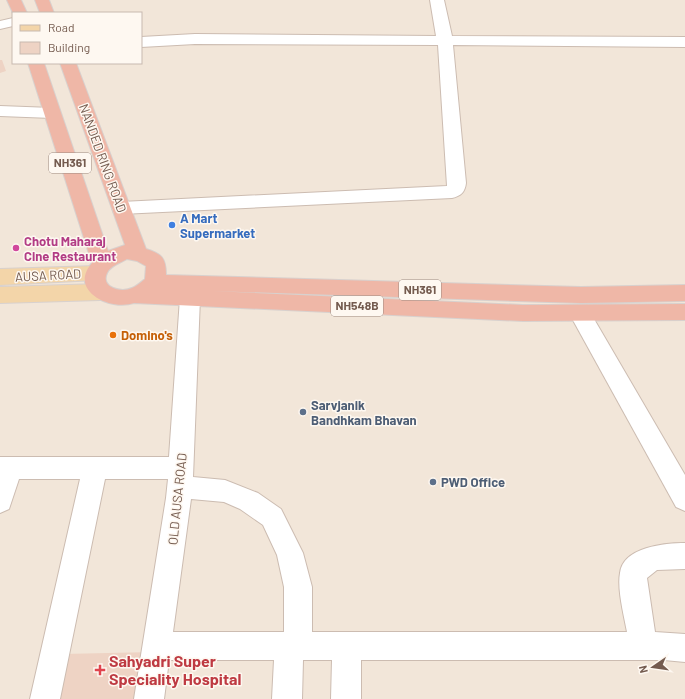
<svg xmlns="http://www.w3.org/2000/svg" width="685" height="699" font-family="Barlow,sans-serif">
  <rect width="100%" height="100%" fill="#fbf4ea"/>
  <path fill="#f2e6d9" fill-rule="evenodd" d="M0,0H685V699H0ZM13,13H141V63H13ZM169,284L369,297H230Z"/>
  <g fill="#eed3c4">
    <polygon points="0,60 2,60 6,71 0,73"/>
    <polygon points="153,652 147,699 54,699 63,654"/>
  </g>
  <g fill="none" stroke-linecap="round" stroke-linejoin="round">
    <g stroke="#ccbcb1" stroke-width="2">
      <g id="minor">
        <path d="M430,0H444L452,36L685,37V47L453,45L466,183C465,192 461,196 452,198L121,214L114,213L112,208L114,203L121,202L447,186L438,45L195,44L141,47V37L195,34L436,36Z"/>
        <polygon points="13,18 13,26 0,29 0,21"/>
        <polygon points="0,106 52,108 58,109 60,113 58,117 52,118 0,116"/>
        <path d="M190,290L197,292L200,298L193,477L225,480L258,493L281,509L303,553L312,587V632H627C624,616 617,589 620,573C623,547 665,543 685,543V569L657,570L647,578L655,632L685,634V662L664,660H361V699H331L332,660H303L302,699H272L274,660H169L164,699H134L166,498L168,479H105L60,699H30L80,479H19L9,509L0,513V457H169L180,298L183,292ZM191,499L224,502L240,509L263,525L277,555L284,587V632H173Z"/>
        <polygon points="580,305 587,307 685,475 685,511 676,507 569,313 573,307"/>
      </g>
    </g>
    <g stroke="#d8d1ce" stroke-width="2">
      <g id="major">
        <polygon points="96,266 103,268 106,273 103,278 96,280 0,285 0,269"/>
        <polygon points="100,284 107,286 110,292 107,298 100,300 0,303 0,287"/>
      </g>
    </g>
    <g stroke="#d8d1ce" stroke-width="2">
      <g id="highway">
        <polygon points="7,0 21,0 27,13 13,13"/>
        <polygon points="35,0 49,0 54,13 40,13"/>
        <path d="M28,63H44L108,251L125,245L60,63H76L146,249C162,254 166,258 166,275L581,287L685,285V301L581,303L212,291L523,305L685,304V320L523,321L134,303C109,311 68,290 92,263ZM127,259L137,261L146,266L145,279C141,282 137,286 132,288C122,293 100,288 107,273C110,266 120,263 127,259Z"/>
      </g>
    </g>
    <use href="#minor" fill="#fff" fill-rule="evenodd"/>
    <use href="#major" fill="#f3d5a9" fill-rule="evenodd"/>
    <use href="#highway" fill="#efb7a7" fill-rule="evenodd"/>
  </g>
  <circle fill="#3f7fe0" stroke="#fef8f1" stroke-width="1.5" cx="172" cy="225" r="4"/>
  <circle fill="#d1479c" stroke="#fef8f1" stroke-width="1.5" cx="16" cy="248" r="4"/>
  <circle fill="#e8710a" stroke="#fef8f1" stroke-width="1.5" cx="113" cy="335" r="4"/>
  <g fill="#5c6f8a" stroke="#fef8f1" stroke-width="1.5">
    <circle cx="303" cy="412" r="4"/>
    <circle cx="433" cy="482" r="4"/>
  </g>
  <path fill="#e0444e" stroke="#fef8f1" stroke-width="1.5" d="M98 664h4v4h4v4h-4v4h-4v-4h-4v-4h4z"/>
  <g text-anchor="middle" stroke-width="3" stroke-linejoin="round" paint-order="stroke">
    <g fill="#fef8f1" stroke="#9d8a80" stroke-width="1">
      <rect x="49" y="153" width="42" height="20" rx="3"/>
      <rect x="399" y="280" width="42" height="20" rx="3"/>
      <rect x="331" y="296" width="52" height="20" rx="3"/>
    </g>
    <g font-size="12" font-weight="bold" fill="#745b4f">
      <text x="70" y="167">NH361</text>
      <text x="420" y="294">NH361</text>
      <text x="357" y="310">NH548B</text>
    </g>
    <g font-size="13" fill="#745b4f" stroke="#fef8f1">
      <text transform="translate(103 158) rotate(70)" y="5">NANDED RING ROAD</text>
      <text transform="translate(48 275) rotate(-3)" y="5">AUSA ROAD</text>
      <text transform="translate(177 499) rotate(-84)" y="5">OLD AUSA ROAD</text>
    </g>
    <g font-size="13" font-weight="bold" fill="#366cbe" stroke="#fef8f1" text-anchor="start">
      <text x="180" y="223">A Mart<tspan x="180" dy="15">Supermarket</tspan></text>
    </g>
    <g font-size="13" font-weight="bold" fill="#b23c85" stroke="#fef8f1" text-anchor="start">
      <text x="24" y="246">Chotu Maharaj<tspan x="24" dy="15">Cine Restaurant</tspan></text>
    </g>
    <g font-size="13" font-weight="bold" fill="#c56008" stroke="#fef8f1" text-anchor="start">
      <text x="121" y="340">Domino's</text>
    </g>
    <g font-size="13" font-weight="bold" fill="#4e5e75" stroke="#fef8f1" text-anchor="start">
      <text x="311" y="410">Sarvjanik<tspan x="311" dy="15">Bandhkam Bhavan</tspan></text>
      <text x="441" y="487">PWD Office</text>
    </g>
    <g font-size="16" font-weight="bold" fill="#be3a42" stroke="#fef8f1" text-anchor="start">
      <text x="109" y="667">Sahyadri Super<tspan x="109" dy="18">Speciality Hospital</tspan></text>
    </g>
  </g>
  <rect x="12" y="12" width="130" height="52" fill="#fef8f1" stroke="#c7b9b0"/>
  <rect x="20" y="25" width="20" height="6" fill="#f3d5a9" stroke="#c7b9b0"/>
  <text x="48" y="32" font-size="12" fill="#745b4f">Road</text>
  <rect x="20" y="42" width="20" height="12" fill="#eed3c4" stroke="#c7b9b0"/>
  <text x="48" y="52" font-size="12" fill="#745b4f">Building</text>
  <g transform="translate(653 667) rotate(257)" stroke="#fef8f1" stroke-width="3" paint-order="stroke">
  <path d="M0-3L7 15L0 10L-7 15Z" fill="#745b4f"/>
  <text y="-6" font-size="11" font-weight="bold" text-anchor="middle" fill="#745b4f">N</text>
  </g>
</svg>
